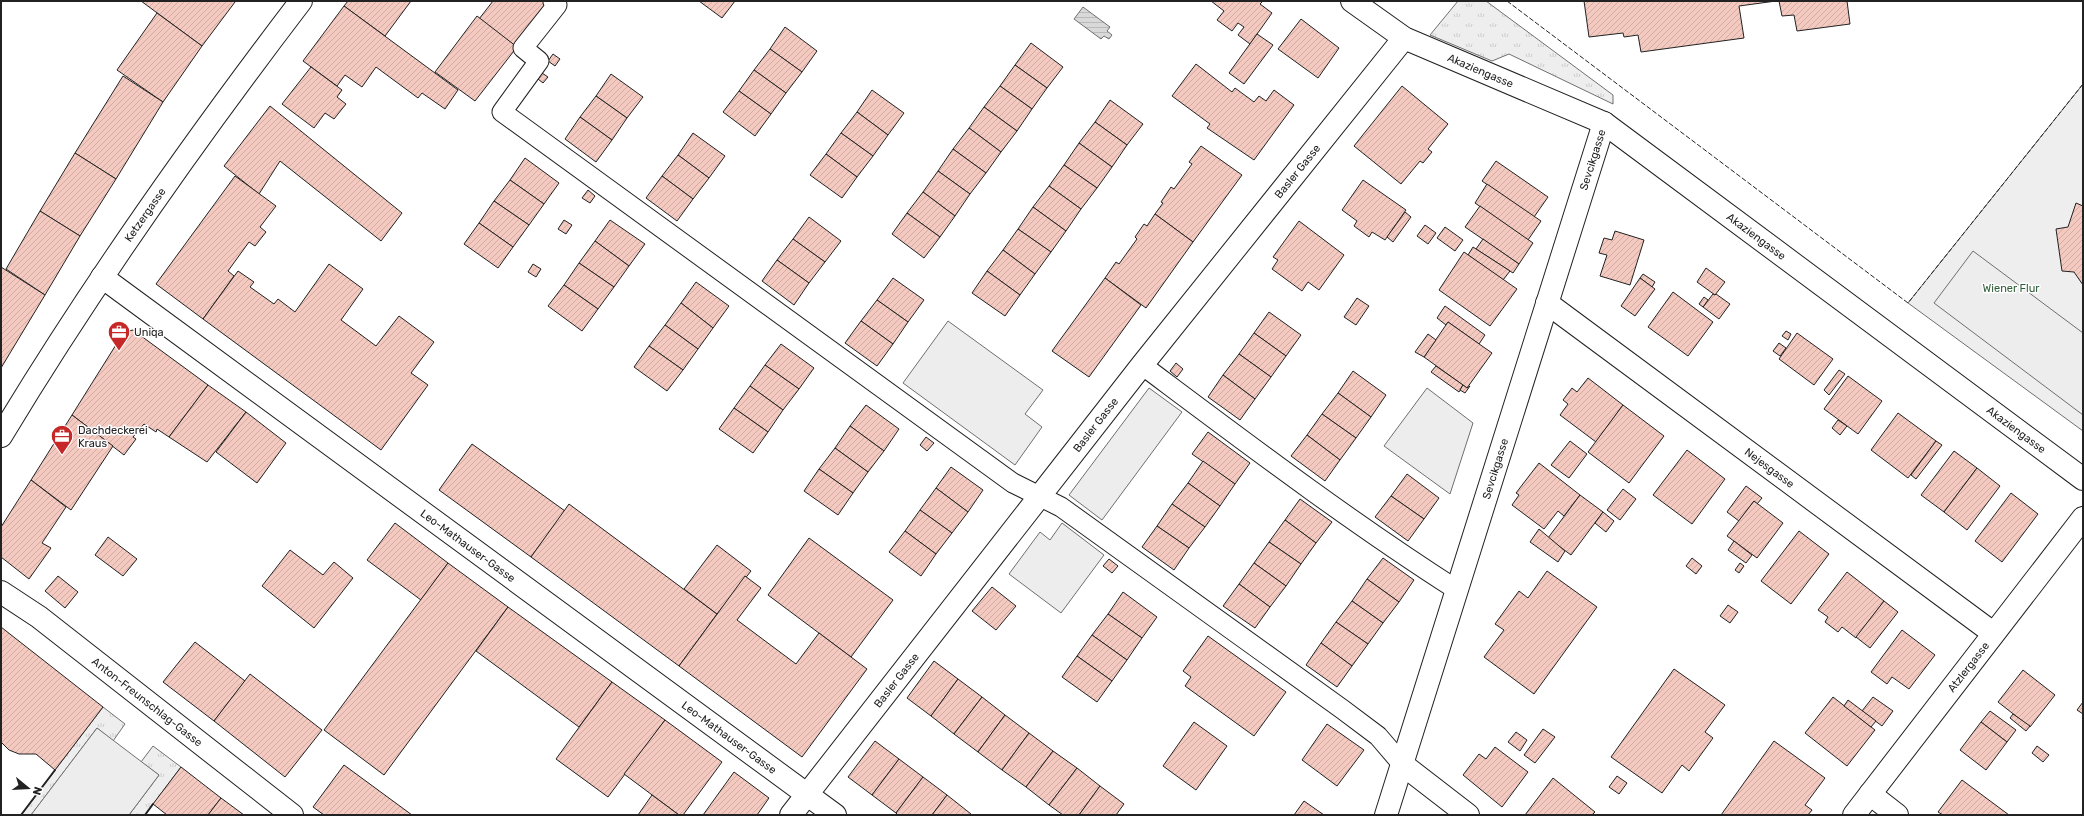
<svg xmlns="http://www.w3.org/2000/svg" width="2084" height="816" font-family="Rubik,sans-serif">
  <defs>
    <pattern id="grass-tufts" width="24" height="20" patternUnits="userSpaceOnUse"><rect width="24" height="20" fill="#eee"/><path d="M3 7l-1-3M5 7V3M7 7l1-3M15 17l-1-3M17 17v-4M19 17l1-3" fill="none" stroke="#ccc"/></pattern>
    <pattern id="water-rules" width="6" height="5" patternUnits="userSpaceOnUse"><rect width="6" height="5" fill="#d9d9d9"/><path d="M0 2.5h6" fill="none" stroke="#bababa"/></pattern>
    <pattern id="building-hatch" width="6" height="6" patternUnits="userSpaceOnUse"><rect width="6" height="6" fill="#f3c9c0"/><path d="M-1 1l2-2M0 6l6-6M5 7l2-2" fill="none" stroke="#d0aca5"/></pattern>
  </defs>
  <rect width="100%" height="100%" fill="#fff"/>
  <g fill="url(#grass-tufts)" stroke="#6f6f6f">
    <polygon points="1458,1 1486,1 1613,95 1613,104 1509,54 1492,61 1430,35"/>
    <polygon points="103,707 125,724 113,741 97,728 31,815 21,815"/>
    <polygon points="153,746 181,767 145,815 129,815 159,775 141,762"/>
  </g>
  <polygon fill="#eee" stroke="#6f6f6f" points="2083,84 2083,431 1908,303"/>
  <g fill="#ededed" stroke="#6f6f6f">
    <polygon points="1973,251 2083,333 2083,415 1934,303"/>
    <polygon points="948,321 1043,390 1025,414 1042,427 1015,465 903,383"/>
    <polygon points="1149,388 1182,412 1102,520 1069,495"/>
    <polygon points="1427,388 1473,423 1450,494 1384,446"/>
    <polygon points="1062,523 1104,555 1061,613 1009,574 1040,532 1050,540"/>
    <polygon points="97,728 159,775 129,815 31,815"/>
  </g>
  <polygon fill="url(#water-rules)" stroke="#6f6f6f" points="1083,7 1110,27 1107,31 1112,35 1109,39 1104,36 1101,39 1074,19"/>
  <g fill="url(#building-hatch)" stroke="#222">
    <polygon points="141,1 235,1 235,2 202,46"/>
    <polygon points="348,1 411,1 385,36 344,6"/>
    <polygon points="493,1 554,1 518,48 479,19"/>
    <polygon points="699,1 735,1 722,18"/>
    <polygon points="1211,1 1263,1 1260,4 1272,13 1250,44 1238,35 1244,27 1238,23 1232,31 1217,20 1224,11"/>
    <polygon points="1584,1 1776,1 1739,6 1744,38 1641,52 1638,35 1624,37 1623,33 1589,37"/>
    <polygon points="1779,1 1847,1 1850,24 1797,31 1794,15 1782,16"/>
    <polygon points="344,6 458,90 445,109 422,93 418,98 376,67 362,87 345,75 337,86 303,61"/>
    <polygon points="157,13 202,46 163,102 117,70"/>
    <polygon points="477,16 517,47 475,101 435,72"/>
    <polygon points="1301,19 1339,48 1318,78 1278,49"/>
    <polygon points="785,27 817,51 802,72 770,49"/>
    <polygon points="1257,34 1273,45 1244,84 1229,73"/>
    <polygon points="1031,43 1063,67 1047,88 1015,65"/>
    <polygon points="770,49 802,72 786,93 754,70"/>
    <polygon points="553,54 560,59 555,66 548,61"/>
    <polygon points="1196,64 1232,92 1235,88 1254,102 1259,96 1266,101 1274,90 1294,105 1254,160 1207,128 1210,124 1172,96"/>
    <polygon points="1015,65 1047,88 1032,109 1000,86"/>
    <polygon points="311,67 342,90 337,97 346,104 334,119 325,113 314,128 282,104"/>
    <polygon points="754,70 786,93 771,114 739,91"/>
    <polygon points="542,73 548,77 543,83 538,79"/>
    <polygon points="611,74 643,97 627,118 596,96"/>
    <polygon points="123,76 163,102 116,179 75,153"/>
    <polygon points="1000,86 1032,109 1017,131 984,107"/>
    <polygon points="1402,86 1448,124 1428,149 1432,152 1423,163 1420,161 1401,184 1354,146"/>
    <polygon points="872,90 904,113 888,135 857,112"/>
    <polygon points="739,91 771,114 755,136 723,112"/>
    <polygon points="596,96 627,118 612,140 580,117"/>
    <polygon points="1110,100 1143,124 1127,145 1095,122"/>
    <polygon points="270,106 402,213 381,241 280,161 259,194 224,166"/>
    <polygon points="984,107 1017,131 1001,152 969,128"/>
    <polygon points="857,112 888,135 873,156 841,133"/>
    <polygon points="580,117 612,140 596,162 565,139"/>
    <polygon points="1095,122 1127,145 1112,167 1079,143"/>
    <polygon points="969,128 1001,152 986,173 953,149"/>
    <polygon points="693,133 725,156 709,178 678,155"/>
    <polygon points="841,133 873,156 857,177 826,154"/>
    <polygon points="1079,143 1112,167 1097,188 1064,165"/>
    <polygon points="1201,146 1242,175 1193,242 1155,214 1163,203 1161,202 1171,187 1174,189 1192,164 1189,162"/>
    <polygon points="953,149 986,173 970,194 938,171"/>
    <polygon points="75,153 116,179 80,236 40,211"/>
    <polygon points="826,154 857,177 842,198 810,175"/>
    <polygon points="678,155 709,178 693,199 662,176"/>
    <polygon points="525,158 559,183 544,204 510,180"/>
    <polygon points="1496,161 1548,197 1534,217 1482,181"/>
    <polygon points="1064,165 1097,188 1081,209 1049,186"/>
    <polygon points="938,171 970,194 955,216 923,192"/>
    <polygon points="235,176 276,206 260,227 266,232 255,246 249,242 228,271 234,276 203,319 156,284"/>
    <polygon points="662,176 693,199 677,221 646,198"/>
    <polygon points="510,180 544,204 529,225 494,201"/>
    <polygon points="1363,180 1406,210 1385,240 1372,232 1369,237 1354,226 1357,221 1342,210"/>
    <polygon points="1487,184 1541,221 1528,240 1475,203"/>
    <polygon points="1049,186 1081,209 1066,231 1033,207"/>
    <polygon points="588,190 595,196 590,203 582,198"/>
    <polygon points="923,192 955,216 940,237 907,213"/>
    <polygon points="494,201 529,225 513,247 479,223"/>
    <polygon points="2076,203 2083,206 2083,285 2074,272 2062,271 2056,229 2068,227"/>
    <polygon points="1480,206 1533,243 1519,264 1465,227"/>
    <polygon points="1033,207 1066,231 1051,252 1018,229"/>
    <polygon points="40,211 80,236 45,295 6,269"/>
    <polygon points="1405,212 1411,217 1393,242 1387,237"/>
    <polygon points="907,213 940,237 924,258 892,234"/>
    <polygon points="1155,214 1193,242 1146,308 1105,278 1116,262 1119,264 1137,239 1135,237 1144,224 1147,226"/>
    <polygon points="809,217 841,241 825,262 793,239"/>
    <polygon points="564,220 572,225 566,234 558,229"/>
    <polygon points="610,220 645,244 629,266 595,241"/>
    <polygon points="1299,221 1344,255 1319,290 1308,282 1302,291 1272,269 1278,260 1273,257"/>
    <polygon points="479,223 513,247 498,268 464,244"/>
    <polygon points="1425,225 1436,233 1428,244 1417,236"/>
    <polygon points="1445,227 1463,240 1455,251 1437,238"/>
    <polygon points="1018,229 1051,252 1035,274 1003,250"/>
    <polygon points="1615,231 1644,240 1630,285 1600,276 1607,255 1599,253 1604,238 1612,240"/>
    <polygon points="793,239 825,262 809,283 777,260"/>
    <polygon points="1483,239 1519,264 1513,273 1476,249"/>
    <polygon points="595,241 629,266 614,287 579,263"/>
    <polygon points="1473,247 1510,271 1503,280 1468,255"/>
    <polygon points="1003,250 1035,274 1020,295 987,271"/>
    <polygon points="1464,252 1517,289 1490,326 1439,290"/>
    <polygon points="777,260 809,283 794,305 762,281"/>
    <polygon points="579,263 614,287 598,309 564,285"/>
    <polygon points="329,264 363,289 341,320 376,346 399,316 434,342 411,373 428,385 381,450 203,319 238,271 254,282 250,287 274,304 278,299 295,312"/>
    <polygon points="533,264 541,269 536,277 528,272"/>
    <polygon points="1,267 45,295 1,368"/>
    <polygon points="1706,268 1725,282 1715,295 1697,282"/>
    <polygon points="987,271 1020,295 1005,316 972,293"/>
    <polygon points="1643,274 1655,282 1652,287 1640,278"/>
    <polygon points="893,278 924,300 908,322 877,300"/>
    <polygon points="1105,278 1141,305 1089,377 1052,351"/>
    <polygon points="1640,278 1655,289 1635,316 1621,306"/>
    <polygon points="696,282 729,306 713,328 681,303"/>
    <polygon points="564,285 598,309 582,331 548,306"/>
    <polygon points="1673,292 1713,322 1688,356 1648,327"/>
    <polygon points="1713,294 1715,295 1716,294 1730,304 1719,319 1703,307"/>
    <polygon points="1704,297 1708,300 1703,307 1699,304"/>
    <polygon points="1357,298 1369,306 1356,325 1344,317"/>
    <polygon points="877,300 908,322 893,344 861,321"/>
    <polygon points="681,303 713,328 698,349 665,325"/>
    <polygon points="1445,306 1485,335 1479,344 1448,322 1446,325 1437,318"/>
    <polygon points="1269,312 1301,335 1286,356 1254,333"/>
    <polygon points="861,321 893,344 877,366 845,343"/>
    <polygon points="1448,322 1492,353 1467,388 1424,357"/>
    <polygon points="665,325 698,349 683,370 649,346"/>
    <polygon points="133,330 208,385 169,437 157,429 156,432 144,424 133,437 136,439 124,455 72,415 124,332"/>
    <polygon points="1786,331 1791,334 1788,340 1782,336"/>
    <polygon points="1254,333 1286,356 1271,377 1239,354"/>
    <polygon points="1797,333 1833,359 1814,385 1779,359"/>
    <polygon points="1428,334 1436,340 1424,357 1415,352"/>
    <polygon points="1779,343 1786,348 1780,356 1773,351"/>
    <polygon points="781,344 814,368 799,389 765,365"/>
    <polygon points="649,346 683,370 667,391 634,367"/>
    <polygon points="1239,354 1271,377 1255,399 1223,375"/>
    <polygon points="1176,363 1183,369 1177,377 1170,371"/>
    <polygon points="765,365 799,389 783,410 750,386"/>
    <polygon points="1436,366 1463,385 1459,392 1431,372"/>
    <polygon points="1839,370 1845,374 1829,395 1824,390"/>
    <polygon points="1353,371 1386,395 1371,417 1338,393"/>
    <polygon points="1223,375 1255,399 1240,420 1208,397"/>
    <polygon points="1848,376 1882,401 1858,434 1824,409"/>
    <polygon points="1588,378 1623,405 1596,442 1560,415 1568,404 1563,400 1572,388 1577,392"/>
    <polygon points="208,385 246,412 207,462 169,437"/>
    <polygon points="1463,385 1467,388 1470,386 1465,393 1460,390"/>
    <polygon points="750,386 783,410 768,432 734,408"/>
    <polygon points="1338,393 1371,417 1356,438 1322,414"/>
    <polygon points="866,405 899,429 884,451 850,426"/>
    <polygon points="1623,405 1664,436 1629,483 1588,452"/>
    <polygon points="734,408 768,432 753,453 719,429"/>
    <polygon points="246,412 286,443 257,483 216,452"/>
    <polygon points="1898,413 1936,441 1908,478 1871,450"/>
    <polygon points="1322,414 1356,438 1340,460 1307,435"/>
    <polygon points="72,415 113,446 71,510 31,480"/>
    <polygon points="1838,420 1847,426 1840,435 1832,428"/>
    <polygon points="850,426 884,451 868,472 835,448"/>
    <polygon points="1208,432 1250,463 1235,484 1192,454"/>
    <polygon points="1307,435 1340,460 1325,481 1291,456"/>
    <polygon points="926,437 934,443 927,451 920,445"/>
    <polygon points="1570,441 1587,454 1569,478 1551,465"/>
    <polygon points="1936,441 1942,445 1916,479 1911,475"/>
    <polygon points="472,444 565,511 531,557 439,490"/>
    <polygon points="835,448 868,472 853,493 819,469"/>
    <polygon points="1687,450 1725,479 1692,524 1653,495"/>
    <polygon points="1954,451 1977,468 1944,512 1921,495"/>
    <polygon points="1203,461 1235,484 1220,506 1188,483"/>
    <polygon points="1539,463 1580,495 1564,516 1558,511 1544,529 1512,505 1519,495 1516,493"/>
    <polygon points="951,467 983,490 968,512 936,488"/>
    <polygon points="1977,468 2000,486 1967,530 1944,512"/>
    <polygon points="819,469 853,493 838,515 804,491"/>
    <polygon points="1407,474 1439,498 1424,519 1391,496"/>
    <polygon points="31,480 66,507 42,543 51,548 29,579 1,557 1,527"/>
    <polygon points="1188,483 1220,506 1205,527 1172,504"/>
    <polygon points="1746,486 1762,498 1757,504 1754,501 1739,521 1727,512"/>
    <polygon points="936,488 968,512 952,533 920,510"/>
    <polygon points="1623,489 1636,499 1620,520 1607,510"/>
    <polygon points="2011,493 2038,514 2002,562 1975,541"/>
    <polygon points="1580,495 1603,512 1571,555 1548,538"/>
    <polygon points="1391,496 1424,519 1408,541 1375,517"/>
    <polygon points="1300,499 1332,522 1316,543 1285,520"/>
    <polygon points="1754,501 1783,523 1757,558 1727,536"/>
    <polygon points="569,504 717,614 679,666 531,557"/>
    <polygon points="1172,504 1205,527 1189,548 1157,526"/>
    <polygon points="920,510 952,533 936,554 905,531"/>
    <polygon points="1603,512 1614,521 1606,532 1595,523"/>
    <polygon points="1285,520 1316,543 1301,564 1269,542"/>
    <polygon points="395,523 448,563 421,600 367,560"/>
    <polygon points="1157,526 1189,548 1174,570 1142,547"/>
    <polygon points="1539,529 1565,551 1558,562 1530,542"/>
    <polygon points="905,531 936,554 921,576 889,552"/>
    <polygon points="1799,531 1829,554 1791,604 1761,581"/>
    <polygon points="108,537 137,559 123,576 95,555"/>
    <polygon points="809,538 893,600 851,657 768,595"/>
    <polygon points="1734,541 1752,555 1746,563 1728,550"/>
    <polygon points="1269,542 1301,564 1286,586 1254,563"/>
    <polygon points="717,545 751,571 717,614 684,589"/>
    <polygon points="290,550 323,575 334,562 353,578 314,628 262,586"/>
    <polygon points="1383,558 1414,580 1399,602 1367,579"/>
    <polygon points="1692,558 1702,566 1696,574 1686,566"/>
    <polygon points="1109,559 1118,566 1112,573 1103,566"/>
    <polygon points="448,563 508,607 384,775 324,730"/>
    <polygon points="1254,563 1286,586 1270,607 1239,584"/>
    <polygon points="1740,563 1744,566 1739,573 1735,570"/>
    <polygon points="1547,571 1597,607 1534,694 1484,657 1504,630 1495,624 1519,591 1528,598"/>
    <polygon points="1847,572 1884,601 1856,638 1842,627 1838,632 1825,622 1828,617 1818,610"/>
    <polygon points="58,576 78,592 65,608 45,591"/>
    <polygon points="745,576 761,588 737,620 796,664 819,633 867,669 802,757 679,666"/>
    <polygon points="1367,579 1399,602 1383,623 1352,601"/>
    <polygon points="1239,584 1270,607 1255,628 1223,606"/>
    <polygon points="992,587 1016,606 996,630 972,611"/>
    <polygon points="1123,592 1157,617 1142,638 1108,614"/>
    <polygon points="1352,601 1383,623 1368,644 1336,622"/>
    <polygon points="1884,601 1898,612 1870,648 1856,637"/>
    <polygon points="1728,605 1738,612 1730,623 1720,616"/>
    <polygon points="508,607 612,682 579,727 476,651"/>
    <polygon points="1108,614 1142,638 1127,660 1092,635"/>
    <polygon points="1336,622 1368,644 1352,666 1321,643"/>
    <polygon points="1,627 103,707 55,770 36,754 19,754 9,750 1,742"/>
    <polygon points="1902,630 1935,655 1909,689 1892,677 1887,684 1871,672"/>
    <polygon points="1092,635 1127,660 1112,681 1077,656"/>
    <polygon points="1208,636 1286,692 1254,736 1185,686 1191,677 1183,671"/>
    <polygon points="195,642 245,681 214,721 163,682"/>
    <polygon points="1321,643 1352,666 1337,687 1306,665"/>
    <polygon points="1077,656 1112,681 1097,702 1062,677"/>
    <polygon points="934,661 958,679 931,716 907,698"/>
    <polygon points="1674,669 1725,705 1705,732 1713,738 1689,771 1682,765 1662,793 1611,757"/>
    <polygon points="2023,670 2055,695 2030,727 1998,702"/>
    <polygon points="250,674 322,730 285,777 214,721"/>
    <polygon points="958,679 982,697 954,734 931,716"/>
    <polygon points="612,682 665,720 608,797 556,759"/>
    <polygon points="982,697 1005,715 978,752 954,734"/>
    <polygon points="1833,697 1875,730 1847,766 1805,733"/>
    <polygon points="1873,697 1893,711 1882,726 1862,711"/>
    <polygon points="1848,700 1876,721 1871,727 1844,706"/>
    <polygon points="2083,702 2083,714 2077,710"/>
    <polygon points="1990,711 2016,730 2007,742 1981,722"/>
    <polygon points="2013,714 2030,726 2026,731 2010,718"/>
    <polygon points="1005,715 1029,733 1002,770 978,752"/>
    <polygon points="665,720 722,762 683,815 679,815 624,774"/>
    <polygon points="1194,722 1227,746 1196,790 1163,766"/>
    <polygon points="1981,722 2007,742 1986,770 1960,750"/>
    <polygon points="1327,724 1364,750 1337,786 1302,760"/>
    <polygon points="1543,729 1555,737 1535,763 1524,755"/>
    <polygon points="1516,732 1527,740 1520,751 1508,742"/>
    <polygon points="1029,733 1053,751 1026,787 1002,770"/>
    <polygon points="875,741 899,759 872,795 848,777"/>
    <polygon points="1774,741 1825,778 1805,805 1812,810 1808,815 1721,815"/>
    <polygon points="2037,746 2049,755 2043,762 2032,753"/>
    <polygon points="1495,747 1528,772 1502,807 1463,775 1479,754 1486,759"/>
    <polygon points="1053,751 1077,768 1049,805 1026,787"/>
    <polygon points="899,759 923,777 896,813 872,795"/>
    <polygon points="344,765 412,815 324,815 313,807"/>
    <polygon points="181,767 221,798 208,815 167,815 153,804"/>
    <polygon points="1077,768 1100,786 1079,815 1063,815 1049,805"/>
    <polygon points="734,772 769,798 757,815 703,815"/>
    <polygon points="1617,776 1627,783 1619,794 1609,787"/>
    <polygon points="923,777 947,795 932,815 898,815 896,813"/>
    <polygon points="1553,778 1595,812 1592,815 1525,815"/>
    <polygon points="1962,780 2009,815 1943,815 1938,812"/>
    <polygon points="1100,786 1124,804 1116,815 1079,815"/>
    <polygon points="652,795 679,815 638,815"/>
    <polygon points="947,795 971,814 970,815 932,815"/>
    <polygon points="221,798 244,815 208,815"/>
    <polygon points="1304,801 1324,815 1294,815"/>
  </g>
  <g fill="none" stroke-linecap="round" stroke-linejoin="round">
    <g stroke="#222" stroke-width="21">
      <g id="pedestrian">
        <polyline points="553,2 557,5 523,48 539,61 502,112 1013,483 1061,507 1342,709 1378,736 1402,764"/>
        <path d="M1142,365C1245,442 1349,521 1457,590"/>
      </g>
    </g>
    <g stroke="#222" stroke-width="24">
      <g id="minor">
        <path id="s1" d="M1352,1L1404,38L1604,123L2083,479"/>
        <path id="s2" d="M102,277L835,815"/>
        <path id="s3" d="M1547,303L1993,633"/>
        <path id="s4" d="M1,592L39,617L292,815"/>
        <polyline points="1402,764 1468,815"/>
        <polyline points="1870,794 1897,815"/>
        <path id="s5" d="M791,815L1142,365L1404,38"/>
        <path id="s6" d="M1386,815L1604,123"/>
        <path id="s7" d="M1854,815L2083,518"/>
      </g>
    </g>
    <g stroke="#222" stroke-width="24">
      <g id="secondary">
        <path id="s8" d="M1,436C92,285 194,141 301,1"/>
      </g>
    </g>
    <use href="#pedestrian" stroke="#fff" stroke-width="19"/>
    <use href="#minor" stroke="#fff" stroke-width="22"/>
    <use href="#secondary" stroke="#fff" stroke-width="22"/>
    <polyline stroke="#222" stroke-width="1" stroke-dasharray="5 2" stroke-linecap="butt" points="1507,1 1908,303 2083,84"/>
    <g stroke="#222" stroke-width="2">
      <polyline points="21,815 55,770"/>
      <polyline points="145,815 153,804"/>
    </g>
  </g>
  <defs>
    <g id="office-pin" transform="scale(1.15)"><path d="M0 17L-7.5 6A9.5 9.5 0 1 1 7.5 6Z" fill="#c62828" stroke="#fff"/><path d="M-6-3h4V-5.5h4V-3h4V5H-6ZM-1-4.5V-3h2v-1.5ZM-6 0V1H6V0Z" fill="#fff"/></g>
  </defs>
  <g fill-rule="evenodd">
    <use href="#office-pin" x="119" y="332"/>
    <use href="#office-pin" x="62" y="436"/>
  </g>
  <g text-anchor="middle" stroke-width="3" stroke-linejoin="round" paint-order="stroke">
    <g font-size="11" fill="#222" stroke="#fff">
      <text dy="4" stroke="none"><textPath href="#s1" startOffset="147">Akaziengasse</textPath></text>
      <text dy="4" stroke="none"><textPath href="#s6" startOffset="687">Sevcikgasse</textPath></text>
      <text dy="4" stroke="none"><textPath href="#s5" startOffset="819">Basler Gasse</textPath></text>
      <text dy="4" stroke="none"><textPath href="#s8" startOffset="264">Ketzergasse</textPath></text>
      <text dy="4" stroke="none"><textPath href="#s1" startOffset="471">Akaziengasse</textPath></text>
      <text dy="4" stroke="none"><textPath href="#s5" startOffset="495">Basler Gasse</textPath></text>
      <text dy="4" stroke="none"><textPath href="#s1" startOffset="795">Akaziengasse</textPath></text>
      <text dy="4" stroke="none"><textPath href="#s3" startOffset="277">Nejesgasse</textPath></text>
      <text dy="4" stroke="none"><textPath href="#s6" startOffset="363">Sevcikgasse</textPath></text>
      <text dy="4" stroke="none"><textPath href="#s2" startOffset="454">Leo-Mathauser-Gasse</textPath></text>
      <text dy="4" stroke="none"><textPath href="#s7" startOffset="187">Atzlergasse</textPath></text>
      <text dy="4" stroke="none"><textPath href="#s5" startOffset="171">Basler Gasse</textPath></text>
      <text dy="4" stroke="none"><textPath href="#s4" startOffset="183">Anton-Freunschlag-Gasse</textPath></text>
      <text dy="4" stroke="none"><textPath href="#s2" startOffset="778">Leo-Mathauser-Gasse</textPath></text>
    </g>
    <g font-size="11" fill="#2f5e38" stroke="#fff">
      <text x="2011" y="292">Wiener Flur</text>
    </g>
    <g font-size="11" fill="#222" stroke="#fff" text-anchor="start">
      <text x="134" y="336">Uniqa</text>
      <text x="78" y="434">Dachdeckerei<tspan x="78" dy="13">Kraus</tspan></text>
    </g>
  </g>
  <rect width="2084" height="816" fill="none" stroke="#222222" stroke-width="4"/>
  <g transform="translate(28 788) rotate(108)" stroke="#ffffff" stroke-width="3" paint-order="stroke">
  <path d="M0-3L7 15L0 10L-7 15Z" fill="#222222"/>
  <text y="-6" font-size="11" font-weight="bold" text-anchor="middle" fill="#222222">N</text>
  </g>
</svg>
